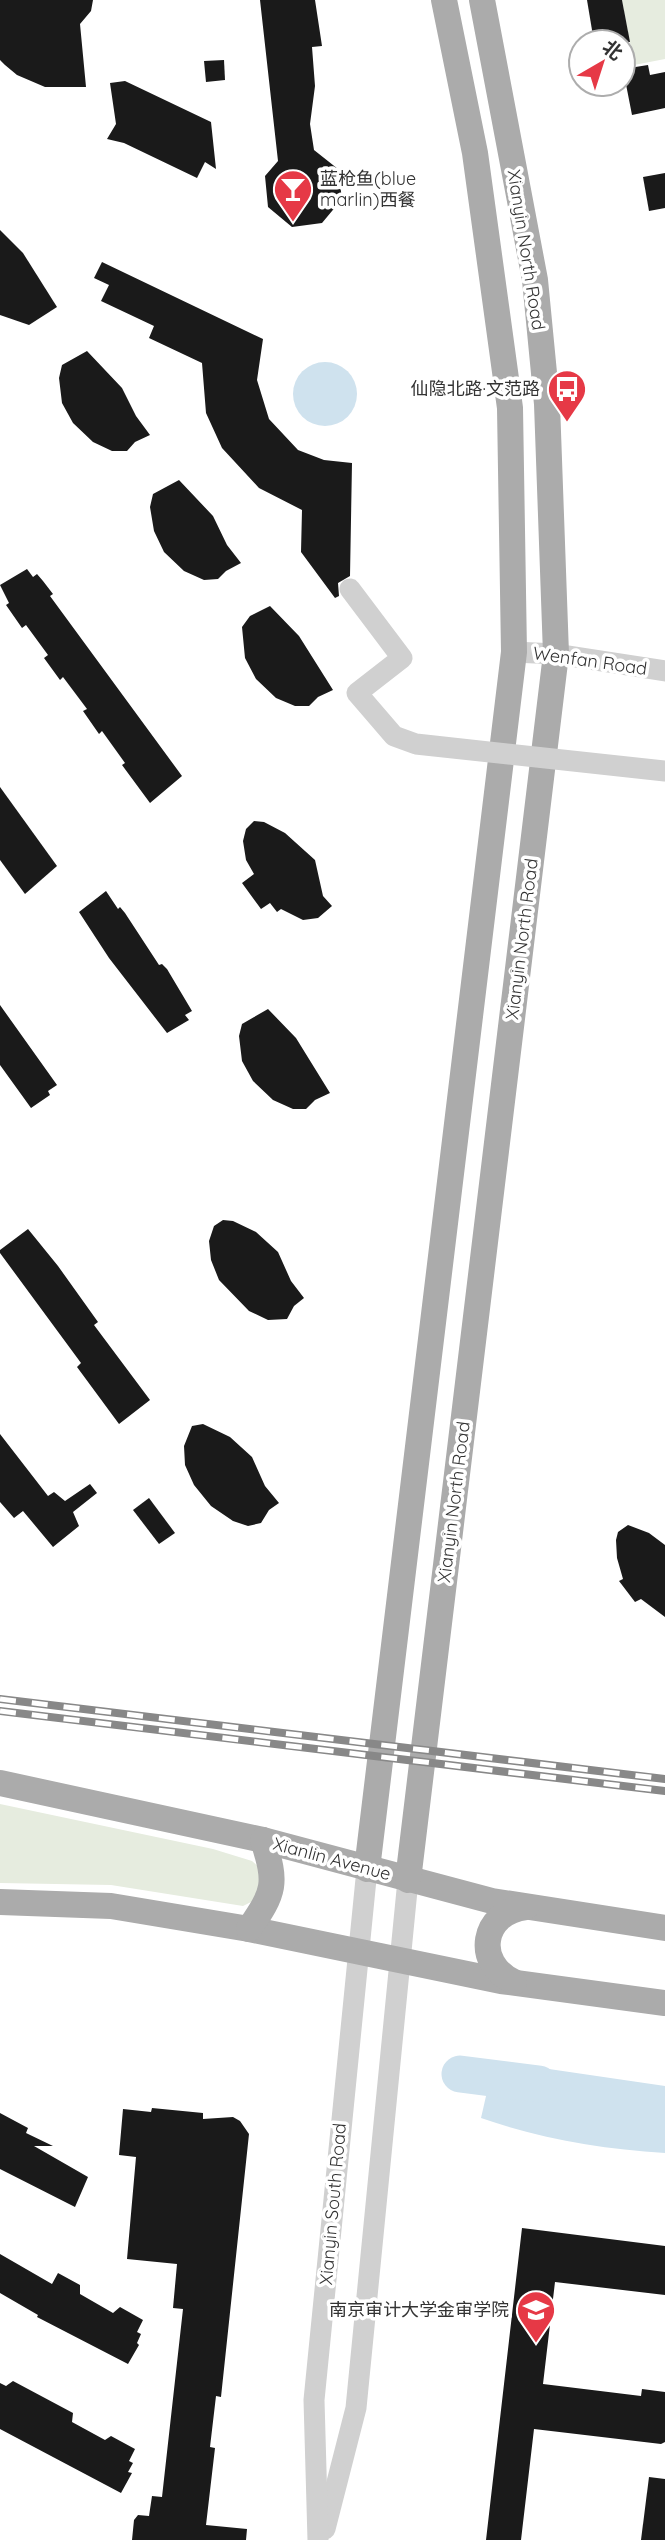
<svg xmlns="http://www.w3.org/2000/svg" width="665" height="2540" font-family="Quicksand,'Noto Sans SC',sans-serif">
  <rect width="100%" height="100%" fill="#fff"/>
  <g fill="#e6ecdf">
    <polygon points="622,0 665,0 665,59 634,65"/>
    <polygon points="0,1804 213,1849 252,1861 262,1870 265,1883 253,1901 243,1906 111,1885 0,1883"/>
  </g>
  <g fill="#cfe2ee">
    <circle cx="325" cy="394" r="32"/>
    <path d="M494,2061L665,2086V2153C601,2149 541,2139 481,2118Z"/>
  </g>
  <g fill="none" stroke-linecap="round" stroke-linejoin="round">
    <polyline stroke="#cfe2ee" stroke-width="37" points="460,2074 539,2084"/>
  </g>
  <g fill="#1a1a1a">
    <polygon points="0,0 93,0 91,11 80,24 86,87 45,87 17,75 5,65 0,60"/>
    <polygon points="260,0 315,0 322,46 312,47 315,86 310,124 314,150 338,169 342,199 322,223 292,227 268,207 265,176 278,161"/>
    <polygon points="587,0 622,0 630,42 594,42"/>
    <polygon points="224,60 225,80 206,82 204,61"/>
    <polygon points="648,65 650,75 665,72 665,108 632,115 623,69"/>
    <polygon points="125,81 211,122 216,169 205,162 197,178 124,143 107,139 116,124 110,83"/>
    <polygon points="665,173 665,208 649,211 643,177"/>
    <polygon points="0,230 23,253 57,307 29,325 0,315"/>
    <polygon points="102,262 263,339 257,380 269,419 298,450 324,460 352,463 350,576 338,583 339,596 335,598 301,552 302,510 259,488 222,448 206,413 202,363 149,338 154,326 101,301 109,285 94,278"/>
    <polygon points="87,351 122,388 136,416 150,435 135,442 127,451 112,451 93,442 73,423 62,403 59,378 62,365"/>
    <polygon points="179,480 213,516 227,545 241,563 226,571 218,579 204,580 184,571 164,552 154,531 150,507 153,494"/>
    <polygon points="27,569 33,577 37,574 43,581 53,594 50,596 182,776 150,803 122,765 125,763 102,731 99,734 83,711 87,709 63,677 60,680 44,658 48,655 26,625 22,628 6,605 9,603 0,585"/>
    <polygon points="270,606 299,636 333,690 318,697 309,706 295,706 276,698 256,679 245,658 242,627 250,616"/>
    <polygon points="0,787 57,866 25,894 0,860"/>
    <polygon points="254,821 264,822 285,833 315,860 323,896 332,906 318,918 303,920 281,909 277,912 270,903 261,909 242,883 254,874 246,860 243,841 246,829"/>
    <polygon points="106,891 118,909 120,907 125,913 159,965 162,964 167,969 192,1011 185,1015 189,1020 167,1033 109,958 79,912"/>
    <polygon points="0,1005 57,1085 48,1091 50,1095 31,1108 0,1065"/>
    <polygon points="268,1009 296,1038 330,1093 315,1100 306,1109 293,1109 273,1100 253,1081 242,1061 239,1036 242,1024"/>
    <polygon points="223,1220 233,1221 256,1232 278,1252 291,1281 304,1298 294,1306 287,1319 268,1320 249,1311 219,1280 211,1260 209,1241 214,1226"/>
    <polygon points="28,1229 58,1266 98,1322 94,1325 150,1400 119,1424 77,1367 81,1363 0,1253 0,1250"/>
    <polygon points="203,1424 230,1437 252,1457 265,1486 279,1503 269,1510 261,1523 248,1526 233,1521 211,1506 194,1485 185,1465 184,1446 192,1426"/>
    <polygon points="0,1434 48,1496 54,1492 65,1501 90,1484 97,1493 73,1512 79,1526 53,1547 23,1511 14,1518 0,1502"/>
    <polygon points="149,1498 175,1533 159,1544 133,1510"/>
    <polygon points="628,1525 649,1533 665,1545 665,1617 641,1599 635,1602 619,1581 623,1579 617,1558 616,1540 618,1532"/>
    <polygon points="152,2108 203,2113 203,2119 233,2117 240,2121 249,2134 221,2397 216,2396 210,2447 215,2448 206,2525 247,2529 246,2540 132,2540 134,2520 138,2515 149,2516 152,2496 162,2497 183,2309 173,2308 177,2264 127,2259 136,2157 119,2155 123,2109 151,2112"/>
    <polygon points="0,2113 28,2128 26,2133 53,2146 34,2146 88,2177 75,2207 0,2169"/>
    <polygon points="522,2228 665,2246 665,2295 555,2282 543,2384 641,2396 642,2389 665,2392 665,2442 661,2444 534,2429 521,2540 486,2540"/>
    <polygon points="0,2254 52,2284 58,2273 80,2285 80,2294 113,2313 120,2307 143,2320 137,2332 141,2334 137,2343 139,2345 128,2364 37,2317 38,2315 0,2293"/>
    <polygon points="13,2381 73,2413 72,2422 105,2440 111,2436 135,2449 129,2461 133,2463 128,2472 132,2473 121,2493 0,2429 0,2383 6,2386"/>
    <polygon points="649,2477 665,2479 665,2540 641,2540"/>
  </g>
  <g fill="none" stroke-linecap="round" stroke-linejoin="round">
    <g stroke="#d0d0d0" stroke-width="21">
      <polyline points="514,652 556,654 665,671"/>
      <polyline points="325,2529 356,2408 408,1880"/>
      <polyline points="318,2540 314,2400 367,1869"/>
    </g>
    <g stroke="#ababab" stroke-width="26">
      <polyline points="0,1783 263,1840 492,1901 665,1928"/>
      <polyline points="367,1869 514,652 510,408 475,153 444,0"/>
      <polyline points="408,1880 556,654 547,404 535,280 482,0"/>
      <polyline points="0,1902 111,1906 249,1929 501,1981 665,2003"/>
      <path d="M249,1929C275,1891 277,1884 263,1840"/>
      <path d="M514,1982C473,1963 482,1912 526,1907"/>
    </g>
    <g stroke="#888" stroke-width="8">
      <g id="rail">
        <polyline points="0,1699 665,1779"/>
        <polyline points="0,1711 665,1791"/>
      </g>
    </g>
    <use href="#rail" stroke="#fff" stroke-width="5" stroke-dasharray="16" stroke-linecap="butt"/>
    <polyline stroke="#d0d0d0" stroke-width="21" points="350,589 402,658 357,693 394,736 416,744 665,771"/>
  </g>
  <defs>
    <g id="bar-pin" transform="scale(2.0125)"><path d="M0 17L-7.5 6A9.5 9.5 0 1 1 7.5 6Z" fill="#e63946" stroke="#fff"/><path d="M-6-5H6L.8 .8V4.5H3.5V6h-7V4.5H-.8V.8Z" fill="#fff"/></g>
    <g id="bus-pin" transform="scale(2.0125)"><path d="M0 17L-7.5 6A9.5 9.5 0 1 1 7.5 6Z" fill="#e63946" stroke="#fff"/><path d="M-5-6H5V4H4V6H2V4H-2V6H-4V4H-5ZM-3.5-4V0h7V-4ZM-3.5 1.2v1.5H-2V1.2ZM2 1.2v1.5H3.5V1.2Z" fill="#fff"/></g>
    <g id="university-pin" transform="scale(2.0125)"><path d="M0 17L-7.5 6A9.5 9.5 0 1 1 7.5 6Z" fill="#e63946" stroke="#fff"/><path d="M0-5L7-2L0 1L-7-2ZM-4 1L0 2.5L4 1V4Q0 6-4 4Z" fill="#fff"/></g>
  </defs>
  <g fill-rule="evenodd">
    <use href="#bar-pin" x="293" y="189"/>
    <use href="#bus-pin" x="567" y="389"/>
    <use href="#university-pin" x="536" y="2310"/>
  </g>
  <g text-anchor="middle" stroke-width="7" stroke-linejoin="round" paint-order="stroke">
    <g font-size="18" fill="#333" stroke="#fff" text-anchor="end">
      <text x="320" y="185" text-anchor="start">蓝枪鱼(blue<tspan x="320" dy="21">marlin)西餐</tspan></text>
      <text x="540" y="395">仙隐北路·文范路</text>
      <text x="509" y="2316">南京审计大学金审学院</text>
    </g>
    <g font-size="18" fill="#333" stroke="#fff">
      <text transform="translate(526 250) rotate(81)" y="6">Xianyin North Road</text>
      <text transform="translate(590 661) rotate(8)" y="6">Wenfan Road</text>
      <text transform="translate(522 939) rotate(-83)" y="6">Xianyin North Road</text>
      <text transform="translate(454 1502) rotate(-83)" y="6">Xianyin North Road</text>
      <text transform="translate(332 1859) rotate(15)" y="6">Xianlin Avenue</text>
      <text transform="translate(333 2204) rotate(-85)" y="6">Xianyin South Road</text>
    </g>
  </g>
  <g transform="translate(602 63) rotate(39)"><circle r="33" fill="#ffffff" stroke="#adadad" stroke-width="2"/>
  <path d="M0-5L12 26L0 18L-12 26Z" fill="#e63946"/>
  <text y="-10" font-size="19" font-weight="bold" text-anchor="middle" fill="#333333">北</text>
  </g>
</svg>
